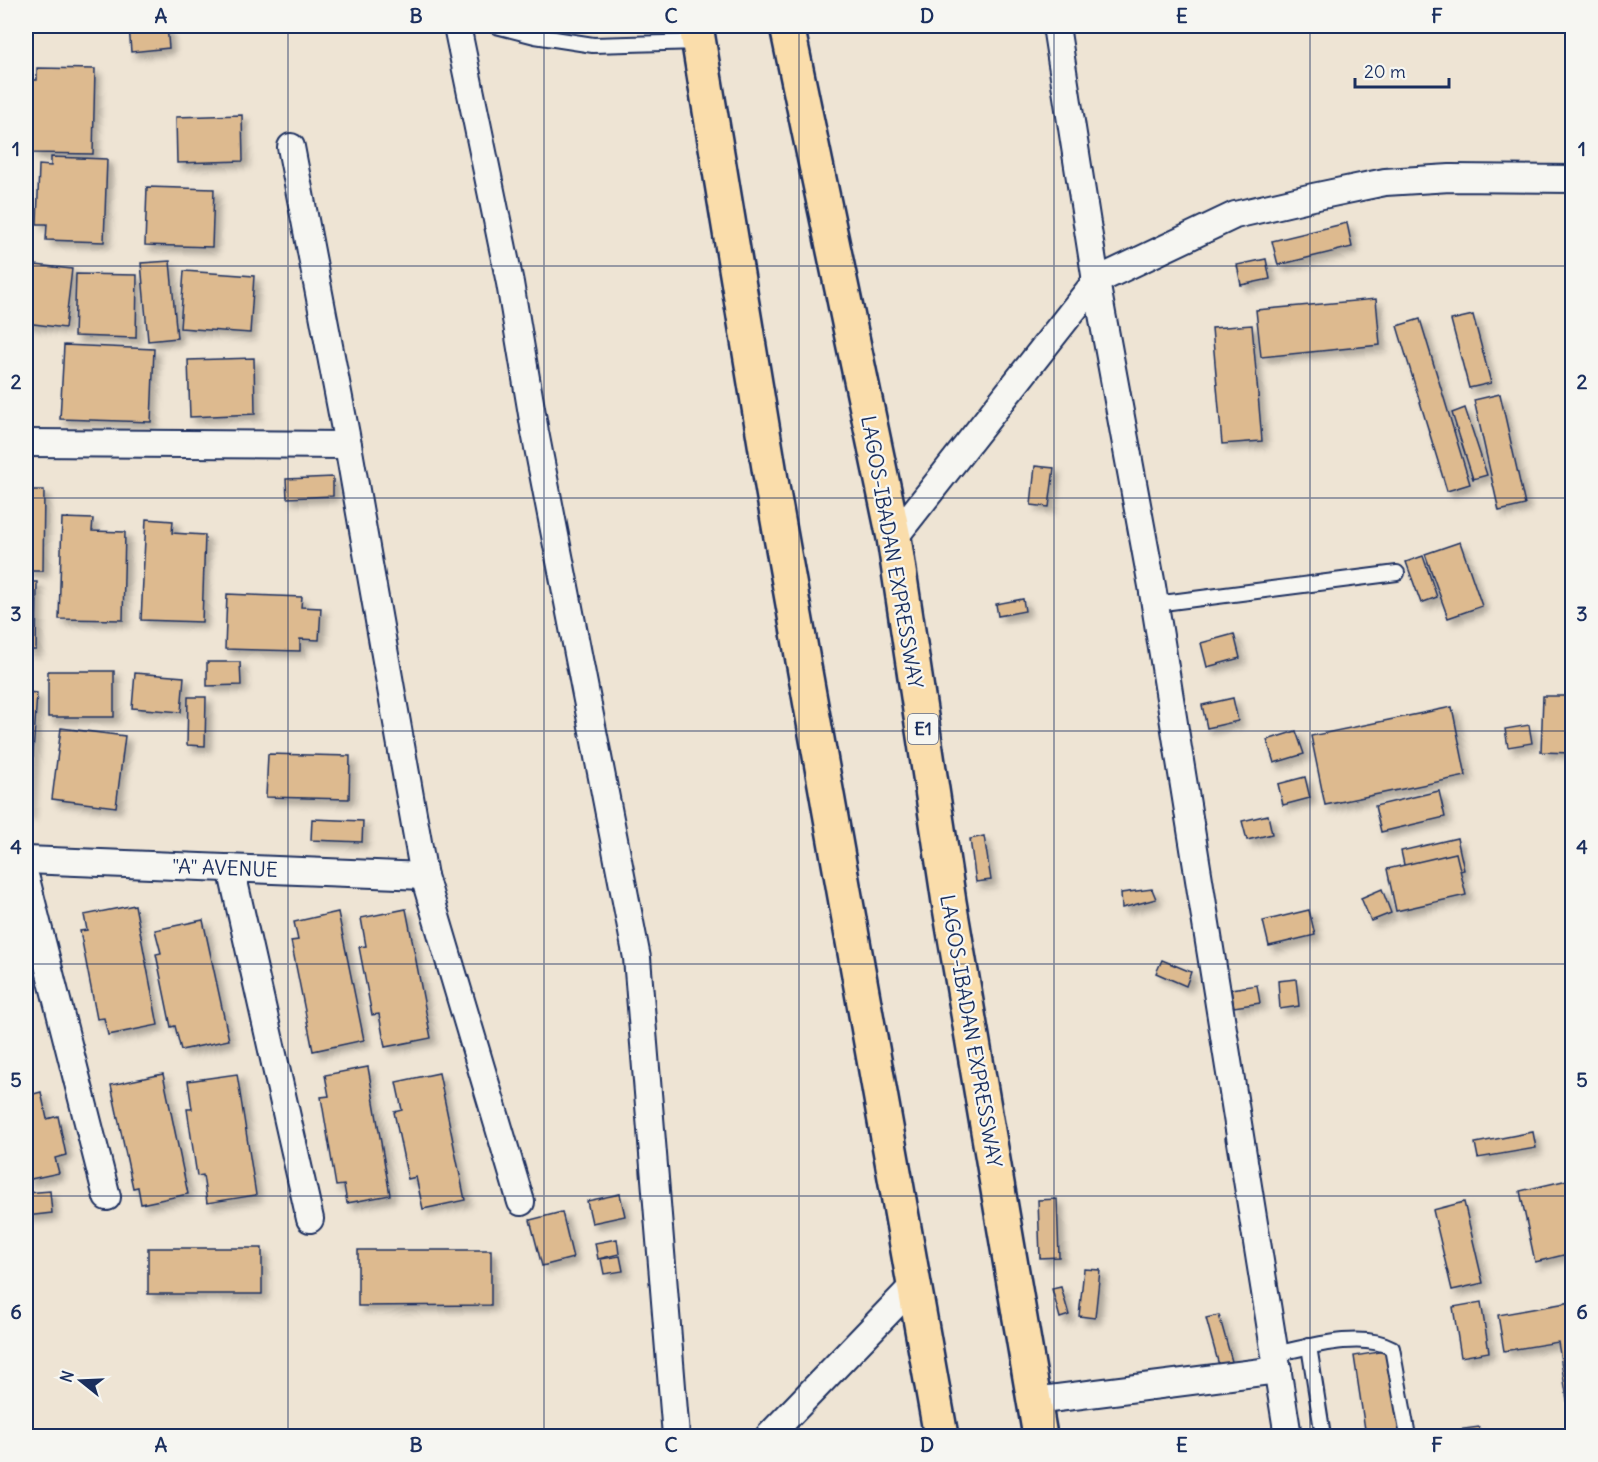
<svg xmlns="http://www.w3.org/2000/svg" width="1598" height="1462" font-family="Delius,sans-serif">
  <defs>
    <filter id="shadow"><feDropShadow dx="5.5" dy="5.5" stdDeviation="3" flood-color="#0004"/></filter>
  </defs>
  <rect width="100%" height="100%" fill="#eee4d4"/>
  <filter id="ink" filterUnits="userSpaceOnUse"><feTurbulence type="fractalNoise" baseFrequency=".0167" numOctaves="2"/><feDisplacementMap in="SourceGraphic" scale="12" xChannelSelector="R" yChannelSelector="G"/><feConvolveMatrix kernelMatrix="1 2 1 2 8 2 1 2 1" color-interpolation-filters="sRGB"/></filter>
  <g filter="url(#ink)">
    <g fill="#ddba8f" stroke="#1b2f5e" stroke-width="1.5" filter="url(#shadow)">
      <polygon points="129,26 167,26 169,48 131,52"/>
      <polygon points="37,68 95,69 93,154 32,153 32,138 26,138 26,80 37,80"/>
      <polygon points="242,115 243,161 177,163 176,117"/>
      <polygon points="51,157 107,159 104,242 46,240 47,224 37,224 39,165 51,166"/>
      <polygon points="147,187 214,189 212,247 145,245"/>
      <polygon points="1347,223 1352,247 1278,265 1272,241"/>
      <polygon points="1266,259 1270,279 1241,285 1237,265"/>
      <polygon points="170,261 177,338 148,341 141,263"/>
      <polygon points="26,264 72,269 65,328 26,323"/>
      <polygon points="184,271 254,276 250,333 180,328"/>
      <polygon points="76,274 137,275 136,338 74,336"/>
      <polygon points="1376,299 1380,345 1261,357 1256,310"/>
      <polygon points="1473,315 1491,383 1469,388 1451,320"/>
      <polygon points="1420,319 1470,484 1447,491 1397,326"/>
      <polygon points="1252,325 1262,441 1222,444 1212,328"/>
      <polygon points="64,345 154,349 151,422 60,419"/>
      <polygon points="254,358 255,414 190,417 188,360"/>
      <polygon points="1500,394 1525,505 1499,511 1474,400"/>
      <polygon points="1465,408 1487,475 1473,479 1452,413"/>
      <polygon points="1035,466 1054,468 1049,507 1031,505"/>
      <polygon points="333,477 333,496 287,498 286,479"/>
      <polygon points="26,490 44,490 43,571 26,571"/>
      <polygon points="62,518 93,519 92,531 125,532 123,620 59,619"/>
      <polygon points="146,519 173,521 172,533 205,535 202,622 141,620"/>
      <polygon points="1460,542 1482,606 1448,618 1425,554"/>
      <polygon points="1423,556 1437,597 1421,603 1406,562"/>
      <polygon points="26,582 37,582 36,650 26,650"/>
      <polygon points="227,594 302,597 301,607 321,608 319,640 300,639 300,651 225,649"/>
      <polygon points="1023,599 1025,611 998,616 996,604"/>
      <polygon points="1234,634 1240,658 1207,667 1201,643"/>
      <polygon points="207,662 240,662 241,685 207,686"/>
      <rect x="48" y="671" width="66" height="46"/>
      <polygon points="135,673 184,677 181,712 132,708"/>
      <polygon points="26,692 37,693 29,815 26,814"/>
      <polygon points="1543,696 1572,696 1572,753 1541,752"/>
      <polygon points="188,697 206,697 205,746 187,745"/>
      <polygon points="1233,698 1238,721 1207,728 1202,705"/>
      <polygon points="1452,707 1466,776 1325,805 1311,736"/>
      <polygon points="1529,725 1532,743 1508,747 1505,729"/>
      <polygon points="61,728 125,736 116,807 52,799"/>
      <polygon points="1296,731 1304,754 1274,763 1267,740"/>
      <polygon points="268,754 350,756 349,799 266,797"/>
      <polygon points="1305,777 1310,798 1283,805 1278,784"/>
      <polygon points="1439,791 1445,817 1381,832 1375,806"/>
      <polygon points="1268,815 1272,834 1247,840 1242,821"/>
      <polygon points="312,819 363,821 362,842 311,840"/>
      <polygon points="984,836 991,880 976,882 970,839"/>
      <polygon points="1457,838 1464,870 1408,883 1401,851"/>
      <polygon points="1456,853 1466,895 1396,911 1387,869"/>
      <polygon points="1152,889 1156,899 1122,908 1121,893"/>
      <polygon points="1382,889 1391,913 1371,921 1361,898"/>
      <polygon points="135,905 158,1025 108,1035 104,1018 97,1019 80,931 87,930 84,915"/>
      <polygon points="406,909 431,1038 385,1047 379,1014 372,1015 359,947 366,946 361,918"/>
      <polygon points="1309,910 1315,935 1269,946 1263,921"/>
      <polygon points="338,912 364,1040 313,1051 291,941 298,940 294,922"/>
      <polygon points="203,920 229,1040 181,1050 175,1026 171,1027 156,954 161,953 155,930"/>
      <polygon points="1162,960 1191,972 1186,986 1156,973"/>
      <polygon points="1296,979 1299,1006 1280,1009 1278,981"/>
      <polygon points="1257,985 1260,1003 1234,1007 1231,989"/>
      <polygon points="368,1067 390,1195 347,1203 344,1185 336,1186 321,1097 329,1096 325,1075"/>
      <polygon points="439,1073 465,1200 423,1209 416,1177 408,1179 394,1112 402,1110 396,1082"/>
      <polygon points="163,1074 188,1194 141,1204 138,1187 133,1188 111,1085"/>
      <polygon points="237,1074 256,1195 207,1203 203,1175 197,1176 187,1109 192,1109 188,1081"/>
      <polygon points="41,1092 47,1119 58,1116 66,1155 55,1158 59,1173 26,1180 26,1096"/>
      <polygon points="1231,1132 1237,1167 1230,1168 1225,1138"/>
      <polygon points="1533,1132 1536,1148 1478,1158 1475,1143"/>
      <polygon points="1572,1179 1572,1253 1535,1262 1520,1191"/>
      <polygon points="50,1191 52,1213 26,1216 26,1193"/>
      <polygon points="620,1194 625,1216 592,1223 587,1201"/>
      <polygon points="1057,1199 1059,1257 1040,1258 1038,1200"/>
      <polygon points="1464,1202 1483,1283 1452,1290 1433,1210"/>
      <polygon points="562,1212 573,1258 542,1266 530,1220"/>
      <polygon points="617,1239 619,1254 598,1259 595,1243"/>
      <rect x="148" y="1248" width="114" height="46"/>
      <polygon points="358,1250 491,1250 491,1305 358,1306"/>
      <polygon points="620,1256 623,1271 604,1274 601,1259"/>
      <polygon points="1084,1269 1100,1270 1095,1318 1079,1316"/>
      <polygon points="1061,1287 1069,1315 1060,1318 1052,1289"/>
      <polygon points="1481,1302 1489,1352 1461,1357 1453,1307"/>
      <polygon points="1572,1302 1572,1432 1558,1342 1504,1351 1498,1315"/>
      <polygon points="1219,1315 1233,1365 1220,1369 1206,1318"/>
      <polygon points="1391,1350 1403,1436 1366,1436 1354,1356"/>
      <polygon points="1479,1427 1482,1436 1420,1436 1420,1435"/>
    </g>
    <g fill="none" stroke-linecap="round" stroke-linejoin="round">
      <g stroke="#1b2f5e" stroke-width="18">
        <g id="lane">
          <polyline points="496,26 535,36 593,45 699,42"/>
          <polyline points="1155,604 1397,573"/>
          <polyline points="1309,1346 1323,1436"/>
          <path d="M1275,1354C1308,1347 1362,1331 1392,1348L1408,1436"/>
        </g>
      </g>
      <g stroke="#1b2f5e" stroke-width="30">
        <g id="street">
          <polyline points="457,26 510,283 535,432 637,958 676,1436"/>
          <polyline points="1056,26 1096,281 1152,586 1288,1436"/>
          <polyline points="291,147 348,445 424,876 521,1202"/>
          <polyline points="26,443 348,445"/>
          <polyline points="894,538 1096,281 1235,215 1313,197 1385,182 1450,178 1572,179"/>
          <polyline points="26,860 424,876"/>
          <polyline points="231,868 310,1219"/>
          <polyline points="26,879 107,1197"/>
          <polyline points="1034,1401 1278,1370"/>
          <polyline points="769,1436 914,1285"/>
        </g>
      </g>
      <g stroke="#1b2f5e" stroke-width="38">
        <g id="highway">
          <polyline points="696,26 773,492 941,1436"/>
          <polyline points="787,26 894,538 949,902 1040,1436"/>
        </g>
      </g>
      <use href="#lane" stroke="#f6f6f2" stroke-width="14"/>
      <use href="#street" stroke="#f6f6f2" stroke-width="26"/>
      <use href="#highway" stroke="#faddab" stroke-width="33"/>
    </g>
  </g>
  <path fill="none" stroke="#1b2f5e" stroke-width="1.5" stroke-opacity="0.55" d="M288,26V1436M544,26V1436M799,26V1436M1054,26V1436M1310,26V1436M26,266H1572M26,498H1572M26,731H1572M26,964H1572M26,1196H1572"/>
  <g text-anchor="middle" stroke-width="4.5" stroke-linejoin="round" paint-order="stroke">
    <rect fill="#f6f6f2" stroke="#5d6b8a" stroke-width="1.5" x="908" y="714" width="30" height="30" rx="4.5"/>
    <g font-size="18" font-weight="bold" fill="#1b2f5e">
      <text x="923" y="735">E1</text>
    </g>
    <g font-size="20" fill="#1b2f5e" stroke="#f6f6f2">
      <text transform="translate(892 552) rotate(80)" y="7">LAGOS-IBADAN EXPRESSWAY</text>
      <text transform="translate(225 868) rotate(2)" y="7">"A" AVENUE</text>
      <text transform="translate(971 1031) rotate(80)" y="7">LAGOS-IBADAN EXPRESSWAY</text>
    </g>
  </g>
  <rect width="1598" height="1462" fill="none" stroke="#f6f6f2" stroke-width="66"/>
  <g transform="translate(81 1381) rotate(288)" stroke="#f6f6f2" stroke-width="4.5" paint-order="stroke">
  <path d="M0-4.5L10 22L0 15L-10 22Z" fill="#1b2f5e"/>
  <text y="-9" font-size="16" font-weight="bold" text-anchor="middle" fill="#1b2f5e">N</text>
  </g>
  <path d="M1355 78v9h94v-9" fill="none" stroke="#1b2f5e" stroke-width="3"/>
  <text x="1364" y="78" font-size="18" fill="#1b2f5e" stroke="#f6f6f2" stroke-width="4.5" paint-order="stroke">20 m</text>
  <rect x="33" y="33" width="1532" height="1396" fill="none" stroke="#1b2f5e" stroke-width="2"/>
  <g font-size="20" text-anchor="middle" font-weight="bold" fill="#1b2f5e">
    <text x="161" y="23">A</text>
    <text x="416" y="23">B</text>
    <text x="671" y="23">C</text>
    <text x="927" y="23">D</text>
    <text x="1182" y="23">E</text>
    <text x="1437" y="23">F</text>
    <text x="16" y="156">1</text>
    <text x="1582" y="156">1</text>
    <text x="16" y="389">2</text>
    <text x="1582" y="389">2</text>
    <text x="16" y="621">3</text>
    <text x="1582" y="621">3</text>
    <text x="16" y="854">4</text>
    <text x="1582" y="854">4</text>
    <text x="16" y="1087">5</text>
    <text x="1582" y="1087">5</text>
    <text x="16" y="1319">6</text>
    <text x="1582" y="1319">6</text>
    <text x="161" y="1452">A</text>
    <text x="416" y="1452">B</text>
    <text x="671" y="1452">C</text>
    <text x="927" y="1452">D</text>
    <text x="1182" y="1452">E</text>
    <text x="1437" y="1452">F</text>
  </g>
</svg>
